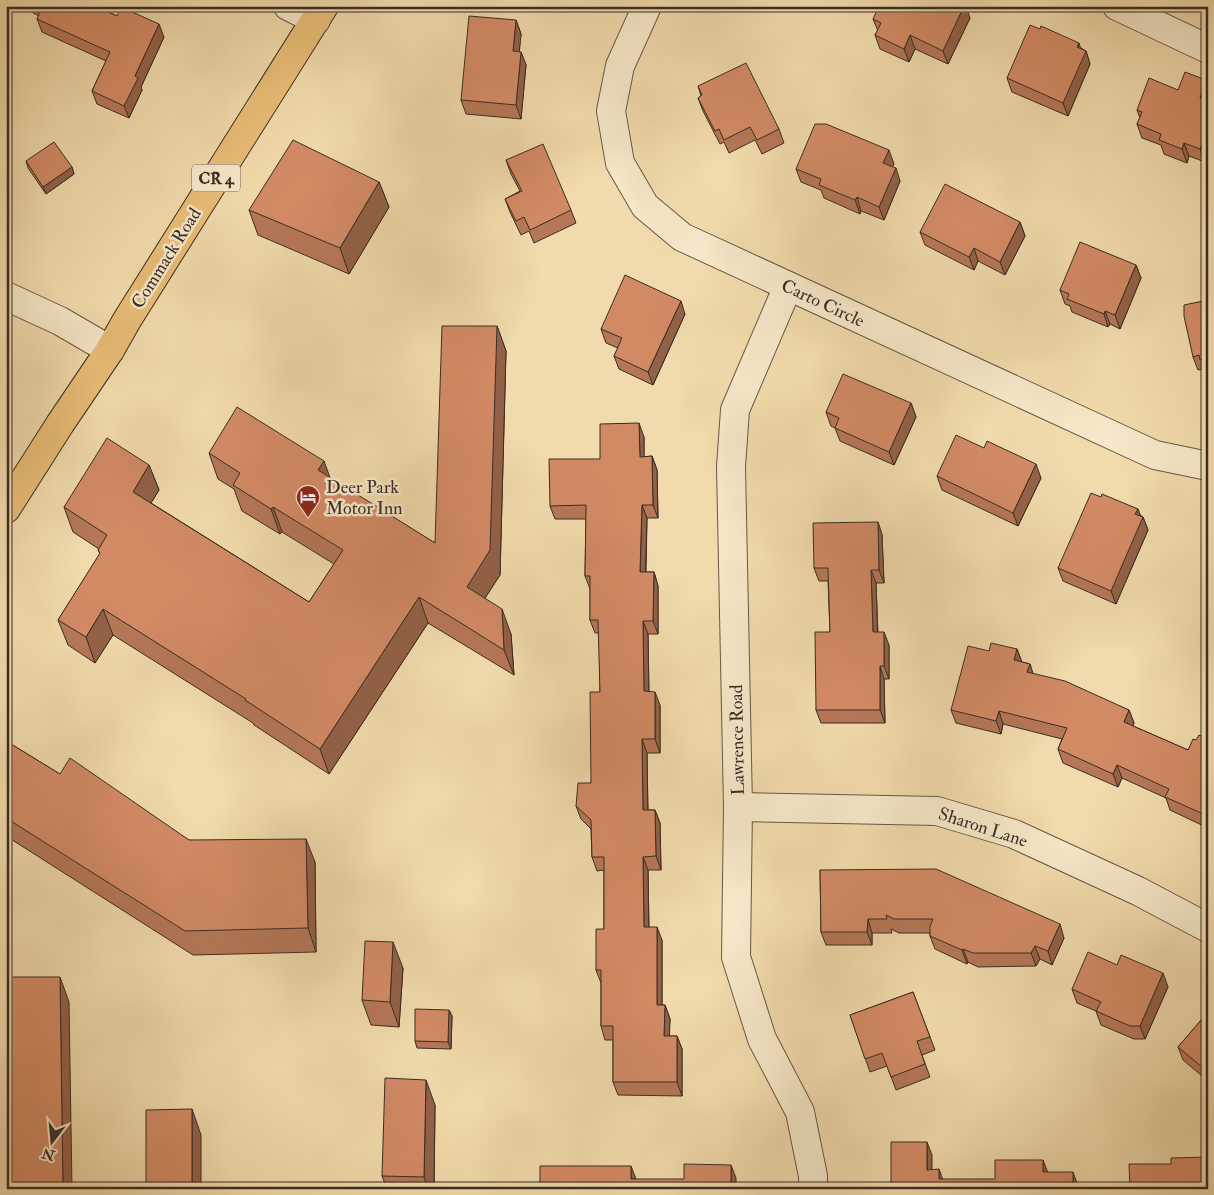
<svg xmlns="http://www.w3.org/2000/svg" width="1214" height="1195" font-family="'IM FELL Double Pica',serif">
  <rect width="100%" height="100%" fill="#f1daab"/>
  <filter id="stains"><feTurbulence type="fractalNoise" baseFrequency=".004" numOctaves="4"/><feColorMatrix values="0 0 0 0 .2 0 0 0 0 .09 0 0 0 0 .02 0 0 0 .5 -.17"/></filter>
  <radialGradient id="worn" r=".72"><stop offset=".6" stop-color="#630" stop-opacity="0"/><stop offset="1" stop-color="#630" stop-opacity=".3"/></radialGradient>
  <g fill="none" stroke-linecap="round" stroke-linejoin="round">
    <g stroke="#665846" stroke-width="30">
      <g id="minor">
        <polyline points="288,6 316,20"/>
        <polyline points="647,6 620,66 611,111 620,163 645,206 682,237 1155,455 1208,466"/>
        <polyline points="1117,6 1208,49"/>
        <polyline points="788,286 735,410 731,467 738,807 736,957 762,1039 800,1112 813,1176 813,1189"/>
        <polyline points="6,296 60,321 110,350"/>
        <polyline points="738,807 937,811 1014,834 1138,891 1208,928"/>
      </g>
    </g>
    <g stroke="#382d25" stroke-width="30">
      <polyline id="major" points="6,509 60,424 110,350 127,320 324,6"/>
    </g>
    <use href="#minor" stroke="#f6e7c8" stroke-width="28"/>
    <use href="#major" stroke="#e8bd76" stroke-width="28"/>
  </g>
  <g fill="#b57757" stroke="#382d25">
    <polygon points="20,6 95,6 164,37 141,87 142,90 129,118 97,104 92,91 106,61 42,32 37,19 39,16"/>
    <polygon points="778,6 792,6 779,8"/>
    <polygon points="970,18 948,64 915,49 909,62 880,49 875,35 878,31 873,19"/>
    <polygon points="516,20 521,34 519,52 521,52 526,65 521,119 466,114 461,100"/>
    <polygon points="1081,48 1086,51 1090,64 1068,116 1012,92 1007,78"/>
    <polygon points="1206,80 1208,84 1208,156 1205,162 1189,156 1187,163 1164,154 1161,145 1142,138 1137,124 1140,118 1137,110 1178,90"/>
    <polygon points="698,86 779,129 784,143 762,154 755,140 729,153 724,142 720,144 703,111 698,98 701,96"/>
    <polygon points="506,160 571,210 576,223 534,243 529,231 521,235 510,212 505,199 520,191 511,174"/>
    <polygon points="26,161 72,167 74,174 46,194 28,168"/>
    <polygon points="894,164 892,166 900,181 884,220 861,211 860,214 824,198 821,190 801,182 796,169"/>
    <polygon points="379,182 389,207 349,274 258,235 249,210"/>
    <polygon points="1020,222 1025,236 1005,275 978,261 974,270 925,245 920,232"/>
    <polygon points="1136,265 1141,278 1120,329 1110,324 1108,327 1072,312 1070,306 1065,304 1060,290"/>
    <polygon points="1208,300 1208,373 1205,373 1203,369 1198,370 1193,357"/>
    <polygon points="685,314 653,385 619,369 614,356 618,348 606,343 601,329"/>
    <polygon points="497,326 506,351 500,575 485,598 511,634 514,675 428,623 329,774 254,725 253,723 113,635 95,663 68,645 58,620 100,554 98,550 99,549 73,532 64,507 149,465 159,490 151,503 309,602 334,564 282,532 280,534 242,511 234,489 218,479 209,453 330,478 435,543"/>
    <polygon points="911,403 916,417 894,465 840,441 835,428 831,426 826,412"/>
    <polygon points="644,437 644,457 652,456 657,470 658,518 647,518 646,572 654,572 658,586 658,634 648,634 649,692 660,705 660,753 647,753 648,810 655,810 660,823 661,870 648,870 649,927 662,940 662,1005 665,1005 670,1019 669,1036 677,1036 682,1049 682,1096 618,1095 613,1082 613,1040 605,1040 601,1026 601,983 596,970 604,929 604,870 597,871 592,857 591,829 581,819 576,806 591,783 600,692 599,633 595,633 590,620 590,589 585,576 586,519 555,519 550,506 600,459"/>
    <polygon points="937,476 1041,478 1018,526 942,490"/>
    <polygon points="1101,497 1138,509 1140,515 1143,517 1148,530 1116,604 1063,581 1058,568"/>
    <polygon points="878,522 882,535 884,583 876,583 878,632 889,645 889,679 884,679 885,723 821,723 816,710 830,632 828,581 819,581 814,568"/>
    <polygon points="1017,649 1022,662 1030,664 1033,674 1129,710 1134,723 1133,726 1188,750 1196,740 1208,739 1208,828 1170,810 1166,798 1122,778 1118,787 1063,763 1058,749 1062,739 1003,724 1001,734 956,723 951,710 989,651"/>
    <polygon points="6,741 60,774 189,840 315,862 316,952 193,955 6,836"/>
    <polygon points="820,870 1064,938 1052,965 1040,959 1036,966 978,967 968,962 967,964 935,949 930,936 930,933 899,933 891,929 892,933 872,933 872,945 826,945 821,932"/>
    <polygon points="403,968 399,1027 371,1025 362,1000"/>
    <polygon points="1168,987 1145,1039 1134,1039 1101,1025 1096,1011 1077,1003 1072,989"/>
    <polygon points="913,992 935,1050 922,1055 930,1077 896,1090 887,1066 870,1072 850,1015"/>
    <polygon points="449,1010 452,1016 451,1049 417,1048 415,1041"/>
    <polygon points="1208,1012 1208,1081 1183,1060 1178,1047"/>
    <polygon points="435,1105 434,1189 387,1189 382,1176"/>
  </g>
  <g fill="#936147" stroke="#382d25">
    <polygon points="964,6 966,6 970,18 948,64 943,51"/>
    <polygon points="516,20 521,34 518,65 513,51"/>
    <polygon points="159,24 164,37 141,87 142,90 129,118 124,106 135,76"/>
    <polygon points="910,35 915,49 909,62 904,49"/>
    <polygon points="1079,43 1083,56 1086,51 1090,64 1068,116 1063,103"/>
    <polygon points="521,52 526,65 521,119 516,105"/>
    <polygon points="1206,80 1208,84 1208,102 1200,98"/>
    <polygon points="1208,130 1208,156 1205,162 1200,149"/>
    <polygon points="1184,143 1189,156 1187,163 1182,149"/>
    <polygon points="889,150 894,164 888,176 883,163"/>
    <polygon points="72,167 74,174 46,194 43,187"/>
    <polygon points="896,168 900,181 884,220 879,207"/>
    <polygon points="379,182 389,207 349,274 340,248"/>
    <polygon points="857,197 861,211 860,214 855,200"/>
    <polygon points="1020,222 1025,236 1005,275 1000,262"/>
    <polygon points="974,248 978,261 974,270 969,257"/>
    <polygon points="1136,265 1141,278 1120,329 1115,315"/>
    <polygon points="681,301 685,314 653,385 648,372"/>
    <polygon points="1105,311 1110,324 1108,327 1104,314"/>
    <polygon points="497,326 506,351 500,575 476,612 467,587"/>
    <polygon points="911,403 916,417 894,465 889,452"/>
    <polygon points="639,423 644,437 644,470 640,457"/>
    <polygon points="652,456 657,470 658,518 653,505"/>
    <polygon points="324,461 333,486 318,470"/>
    <polygon points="1036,464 1041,478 1018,526 1013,513"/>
    <polygon points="149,465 159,490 142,517 133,492"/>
    <polygon points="642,505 647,518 645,585 640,572"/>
    <polygon points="273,507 282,532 280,534 271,509"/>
    <polygon points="1138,509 1142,520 1143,517 1148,530 1116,604 1111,591 1135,514"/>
    <polygon points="878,522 882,535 884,583 879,570"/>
    <polygon points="871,570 876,583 878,645 873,632"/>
    <polygon points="654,572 658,586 658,634 653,621"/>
    <polygon points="419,597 428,623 329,774 320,749"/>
    <polygon points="103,609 113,635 95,663 86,637"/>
    <polygon points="502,609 511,634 514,675 504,650"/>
    <polygon points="643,621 648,634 649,705 644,691"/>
    <polygon points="884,632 889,645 889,679 884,666"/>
    <polygon points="1017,649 1022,663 1014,660"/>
    <polygon points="1030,664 1034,677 1027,672"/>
    <polygon points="880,666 884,679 885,723 880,710"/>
    <polygon points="655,692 660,705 660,753 655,739"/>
    <polygon points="1129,710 1134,723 1129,735 1124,722"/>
    <polygon points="999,711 1003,724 1001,734 996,721"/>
    <polygon points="642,739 647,753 648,824 643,810"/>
    <polygon points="1117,765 1122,778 1118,787 1113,774"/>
    <polygon points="655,810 660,823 661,870 656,856"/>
    <polygon points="306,839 315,862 316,952 308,928"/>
    <polygon points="643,857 648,870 649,940 644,927"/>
    <polygon points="868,919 872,933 872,945 867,932"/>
    <polygon points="1060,924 1064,938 1052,965 1048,951"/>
    <polygon points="657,927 662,940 662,1019 657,1005"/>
    <polygon points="393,942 403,968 399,1027 390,1002"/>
    <polygon points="1035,946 1040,959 1036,966 1031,953"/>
    <polygon points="963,949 968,962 967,964 962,950"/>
    <polygon points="1163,973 1168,987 1145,1039 1140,1026"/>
    <polygon points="60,977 69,1002 72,1189 63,1189"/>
    <polygon points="665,1005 670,1019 669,1049 664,1036"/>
    <polygon points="449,1010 452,1016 451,1049 448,1042"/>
    <polygon points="677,1036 682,1049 682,1096 677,1082"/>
    <polygon points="426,1080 435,1105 434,1189 428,1189 424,1177"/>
    <polygon points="192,1109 201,1135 201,1189 192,1189"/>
    <polygon points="927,1142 932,1155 932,1183 927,1170"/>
    <polygon points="1043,1160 1048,1173 1043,1172"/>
    <polygon points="731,1165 736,1178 736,1189 731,1189"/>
    <polygon points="631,1166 636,1179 631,1179"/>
    <polygon points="939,1169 944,1183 939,1179"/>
    <polygon points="1073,1172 1078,1186 1078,1189 1073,1189"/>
  </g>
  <g fill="#d28a65" stroke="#382d25">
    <polygon points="40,6 95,6 117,16 121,7 159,24 135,76 138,78 124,106 92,91 110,52 37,19 42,7"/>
    <polygon points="879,6 964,6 943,51 910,35 904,49 875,35 881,23 873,19"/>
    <polygon points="469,16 516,20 513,51 521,52 516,105 461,100"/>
    <polygon points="1030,25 1040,29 1041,26 1079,43 1077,47 1086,51 1063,103 1007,78"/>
    <polygon points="746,63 779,129 757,140 750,127 724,140 719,129 715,131 698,98 702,95 698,86"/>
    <polygon points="1185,72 1206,80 1200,98 1208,101 1208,130 1200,149 1184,143 1182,149 1159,140 1161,134 1137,124 1142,112 1137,110 1149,78 1178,90"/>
    <polygon points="815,124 826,124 889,150 883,163 896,168 879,207 857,197 855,200 819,185 821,179 796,169"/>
    <polygon points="293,140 379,182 340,248 249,210"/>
    <polygon points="54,142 72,167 43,187 26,161"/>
    <polygon points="543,144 571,210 530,230 524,217 516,221 505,199 522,191 506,160"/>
    <polygon points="945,184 1020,222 1000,262 974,248 969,257 920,232"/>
    <polygon points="1080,242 1136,265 1115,315 1105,311 1104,314 1067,299 1069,294 1060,290"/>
    <polygon points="625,275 681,301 648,372 614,356 622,338 601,329"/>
    <polygon points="1208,300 1208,358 1200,360 1199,355 1193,357 1184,316 1184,305"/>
    <polygon points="442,326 497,326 490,550 467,587 502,609 504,650 419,597 320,749 245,700 246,699 103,609 86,637 58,620 100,553 98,550 107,535 64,507 107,438 149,465 133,492 309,602 343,550 273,507 271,509 233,485 240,473 209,453 237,407 324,461 318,470 435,543"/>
    <polygon points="843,374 911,403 889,452 835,428 839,418 826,412"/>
    <polygon points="639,423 640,457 652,456 653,505 642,505 640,572 654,572 653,621 643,621 644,691 655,692 655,739 642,739 643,810 655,810 656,856 643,857 644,927 657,927 657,1005 665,1005 664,1036 677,1036 677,1082 613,1082 613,1026 601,1026 601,970 596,970 596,929 604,929 604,857 592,857 591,820 576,806 578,783 591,783 590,692 600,692 598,620 590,620 590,576 585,576 586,505 550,506 549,459 600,459 600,424"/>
    <polygon points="956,435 984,448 987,441 1036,464 1013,513 937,476"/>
    <polygon points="1091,493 1101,497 1102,494 1138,509 1135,514 1143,517 1111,591 1058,568"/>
    <polygon points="878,522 879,570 871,570 873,632 884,632 884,666 880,666 880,710 816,710 815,632 830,632 828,568 814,568 813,523"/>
    <polygon points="991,643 1017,649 1014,660 1030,664 1027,672 1065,681 1129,710 1124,722 1188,750 1193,739 1196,740 1199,735 1208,739 1208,816 1165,797 1169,789 1117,765 1113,774 1058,749 1067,728 999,711 996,721 951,710 968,646 989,651"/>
    <polygon points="6,741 60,774 70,758 189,840 306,839 308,928 185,931 6,818"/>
    <polygon points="936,869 1060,924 1048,951 1035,946 1031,953 973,953 963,949 962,950 930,936 930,926 933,919 894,919 886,915 887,919 868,919 867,932 821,932 820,870"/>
    <polygon points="365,941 393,942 390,1002 362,1000"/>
    <polygon points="1088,952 1117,965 1121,955 1163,973 1140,1026 1130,1026 1096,1011 1101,1002 1072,989"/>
    <polygon points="6,977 60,977 63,1189 6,1189"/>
    <polygon points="913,992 930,1037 917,1041 925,1064 891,1077 882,1053 865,1059 850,1015"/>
    <polygon points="415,1009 449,1010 448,1042 415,1041"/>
    <polygon points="1208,1012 1208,1072 1178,1047"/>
    <polygon points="385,1078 426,1080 424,1177 382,1176"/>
    <polygon points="192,1109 192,1189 146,1189 146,1110"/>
    <polygon points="891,1142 927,1142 927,1170 939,1169 939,1179 995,1179 995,1160 1043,1160 1043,1172 1073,1172 1073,1189 891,1189"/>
    <polygon points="1208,1157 1208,1189 1130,1189 1129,1164 1171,1164 1171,1158"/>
    <polygon points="684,1164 731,1165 731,1189 540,1189 540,1166 631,1166 631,1179 684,1179"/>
  </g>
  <defs>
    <g id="hotel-pin" transform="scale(1.25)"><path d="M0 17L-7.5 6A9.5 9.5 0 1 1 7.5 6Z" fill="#8f2418" stroke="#f6e7c8"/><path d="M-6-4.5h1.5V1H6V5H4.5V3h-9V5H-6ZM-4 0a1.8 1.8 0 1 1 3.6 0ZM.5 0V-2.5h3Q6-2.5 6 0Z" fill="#fff"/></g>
  </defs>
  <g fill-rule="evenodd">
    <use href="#hotel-pin" x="308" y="497"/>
  </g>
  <g text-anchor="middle" stroke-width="5" stroke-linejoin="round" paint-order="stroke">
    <rect fill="#f6e7c8" stroke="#716556" stroke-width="1" x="192" y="164.5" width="48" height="27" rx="4"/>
    <g font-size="16" font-weight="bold" fill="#382d25">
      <text x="216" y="184">CR 4</text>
    </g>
    <g font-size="18" fill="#382d25" stroke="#f6e7c8">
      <text transform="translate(166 258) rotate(-58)" y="6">Commack Road</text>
      <text transform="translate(823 303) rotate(25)" y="6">Carto Circle</text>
      <text transform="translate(737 740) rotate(-91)" y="6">Lawrence Road</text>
      <text transform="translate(983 827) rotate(18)" y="6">Sharon Lane</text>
    </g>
    <g font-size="18" fill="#382d25" stroke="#f6e7c8" text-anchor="start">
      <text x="326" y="493">Deer Park<tspan x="326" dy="21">Motor Inn</tspan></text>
    </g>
  </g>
  <rect width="1214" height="1195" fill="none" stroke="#f1daab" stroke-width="25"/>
  <rect x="8" y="8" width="1199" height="1180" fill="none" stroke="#382d25" stroke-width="2.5"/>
  <rect x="12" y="12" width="1189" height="1170" fill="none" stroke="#382d25"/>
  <g transform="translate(52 1142) rotate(196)" stroke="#f6e7c8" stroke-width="4" paint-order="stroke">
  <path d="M0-4L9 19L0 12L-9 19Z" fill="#382d25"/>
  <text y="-8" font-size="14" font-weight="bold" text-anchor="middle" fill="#382d25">N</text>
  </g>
  <rect width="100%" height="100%" filter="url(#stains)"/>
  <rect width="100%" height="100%" fill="url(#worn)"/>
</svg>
